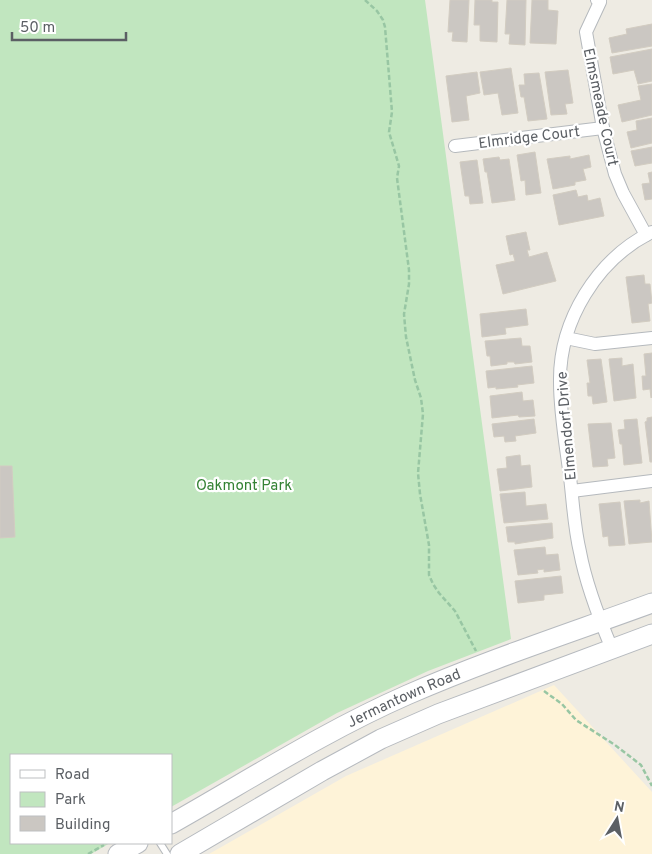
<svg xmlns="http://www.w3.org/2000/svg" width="652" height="854" font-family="Overpass,sans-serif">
  <rect width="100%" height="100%" fill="#eeebe3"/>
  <polygon fill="#fef3d8" points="554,685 652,792 652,854 209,854 346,776"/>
  <polygon fill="#c1e6bf" points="0,0 425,0 511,639 428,671 337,713 171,807 171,755 11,755 11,843 110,843 91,854 0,854"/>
  <g fill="#cbc7c2" stroke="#d2ccc1">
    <polygon points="450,0 469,0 467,42 452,41 453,32 448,32"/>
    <polygon points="475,0 492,0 492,2 498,2 497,42 480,41 480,25 474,25"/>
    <polygon points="507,0 526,0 525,45 509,44 510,34 505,34"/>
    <polygon points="532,0 548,0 548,10 558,11 556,44 530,43"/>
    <polygon points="652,24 652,46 612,53 609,38 627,34 626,29"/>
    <polygon points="652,49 652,81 638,84 634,70 613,74 610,57"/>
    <polygon points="511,68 518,113 502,115 498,93 484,95 480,72"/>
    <polygon points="568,70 573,103 565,104 567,114 551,115 545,72"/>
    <polygon points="477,72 480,93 466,96 469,120 452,122 446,76"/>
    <polygon points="539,73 547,119 528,121 524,97 521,97 519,85 525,85 524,74"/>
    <polygon points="652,84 652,115 622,122 618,105 641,100 638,86"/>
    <polygon points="652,118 652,143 631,148 627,132 637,130 636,121"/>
    <polygon points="652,147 652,163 635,166 631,151"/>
    <polygon points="535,152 541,193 526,195 525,180 521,181 517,155"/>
    <polygon points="589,155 591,167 583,169 586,180 575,182 575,185 553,189 547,159 570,156 570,159"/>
    <polygon points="499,157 500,160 509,159 515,200 492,203 487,172 485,172 483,159"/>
    <polygon points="477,160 483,203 470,204 469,196 465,196 460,162"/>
    <polygon points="652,172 652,199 645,200 642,184 650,183 648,173"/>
    <polygon points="576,190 578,197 587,195 588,201 600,198 604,216 559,225 553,195"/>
    <polygon points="526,232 530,250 527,250 529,257 547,252 556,281 503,294 496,265 515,261 513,254 510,255 506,236"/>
    <polygon points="644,275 645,284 650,284 652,303 648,304 650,321 632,323 626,277"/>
    <polygon points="526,309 528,325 505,328 506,334 482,337 480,314"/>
    <polygon points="521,338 522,346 530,346 532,362 515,364 514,362 507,362 507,364 491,366 490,356 487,356 485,341"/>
    <polygon points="652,353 652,397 651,398 650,389 643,390 642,376 646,376 644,354"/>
    <polygon points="622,358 622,366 633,364 636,398 614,401 609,359"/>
    <polygon points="601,359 607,402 593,404 592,396 588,396 587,383 590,383 587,360"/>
    <polygon points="532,366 534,383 517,385 518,387 496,389 496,387 488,388 486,371"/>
    <polygon points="522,392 523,401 533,400 535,416 519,417 518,415 492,418 490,396"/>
    <polygon points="652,417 652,462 650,462 645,422 647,421 647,418"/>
    <polygon points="534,419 536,433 515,436 516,441 505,442 504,436 494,437 492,424"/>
    <polygon points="637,419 642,463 624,465 622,444 620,444 618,430 625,429 624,420"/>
    <polygon points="611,423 615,458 607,459 608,466 593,467 588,424"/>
    <polygon points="520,455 521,466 530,465 532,487 500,491 497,469 507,468 506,457"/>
    <polygon points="0,466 12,466 15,537 0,538"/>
    <polygon points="525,492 526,506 546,504 548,519 504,523 500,494"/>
    <polygon points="640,500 640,503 649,501 652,542 629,544 624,501"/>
    <polygon points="620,502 625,545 609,546 608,536 603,537 599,504"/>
    <polygon points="552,523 553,538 515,544 515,542 508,542 506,527"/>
    <polygon points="545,547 546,555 558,554 560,570 544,572 544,569 537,570 538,573 518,575 514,550"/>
    <polygon points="561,576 563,593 544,595 544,600 518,603 515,581"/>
  </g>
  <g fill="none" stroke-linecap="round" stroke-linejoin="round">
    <g stroke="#b5b9bd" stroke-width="8">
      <polyline id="service" points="160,843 167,854"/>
    </g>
    <g stroke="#b5b9bd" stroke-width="14">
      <g id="minor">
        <polyline points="597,0 600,2 586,32 603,128 615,174 623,193 646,235"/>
        <polyline points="455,146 603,128"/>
        <polyline points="566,338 595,344 652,338"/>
        <polyline points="572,491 652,481"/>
        <path d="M612,649C599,618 586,585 580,552C574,527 573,502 570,477C566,446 560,414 560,382C559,321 597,259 652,232"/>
      </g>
    </g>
    <g stroke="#b6babf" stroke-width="21">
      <g id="secondary">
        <path id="s1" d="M171,824C249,780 325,731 407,695C487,660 570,633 652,603"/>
        <polyline points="118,854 138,843"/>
        <polyline points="180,854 322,771 381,739 438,714 652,634"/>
      </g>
    </g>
    <g stroke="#98c6a3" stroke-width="2.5" stroke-dasharray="5 2.5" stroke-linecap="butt">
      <polyline points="365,0 377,11 383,20 385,27 392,112 389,132 399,166 397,178 409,270 409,284 404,314 406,337 415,380 421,398 423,414 418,473 420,494 429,545 429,575 433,584 439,593 455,611 476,651"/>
      <polyline points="544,691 562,704 576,720 615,745 641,765 652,786"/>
      <polyline points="88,854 104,845"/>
    </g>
    <use href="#service" stroke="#fff" stroke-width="6"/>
    <use href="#minor" stroke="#fff" stroke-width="12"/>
    <use href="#secondary" stroke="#fff" stroke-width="19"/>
  </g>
  <g text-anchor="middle" stroke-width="4.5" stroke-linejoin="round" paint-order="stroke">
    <g font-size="15" fill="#5b5f64" stroke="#fff">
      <text transform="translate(601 107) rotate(78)" y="5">Elmsmeade Court</text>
      <text transform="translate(529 137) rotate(-7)" y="5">Elmridge Court</text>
      <text transform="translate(566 426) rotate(-95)" y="5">Elmendorf Drive</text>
      <text dy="5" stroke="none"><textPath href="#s1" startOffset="265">Jermantown Road</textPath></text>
    </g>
    <g font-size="15" fill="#348234" stroke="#fff">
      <text x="244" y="490">Oakmont Park</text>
    </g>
  </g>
  <rect x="10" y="754" width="162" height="90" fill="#ffffff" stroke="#bdbfc1"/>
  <rect x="20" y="770" width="25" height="8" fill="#ffffff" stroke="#bdbfc1"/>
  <text x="55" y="779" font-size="15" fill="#5b5f64">Road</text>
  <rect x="20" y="792" width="25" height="15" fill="#c1e6bf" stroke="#bdbfc1"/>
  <text x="55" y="804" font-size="15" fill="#5b5f64">Park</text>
  <rect x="20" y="816" width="25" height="15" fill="#cbc7c2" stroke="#bdbfc1"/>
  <text x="55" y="829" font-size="15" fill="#5b5f64">Building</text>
  <g transform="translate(617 819) rotate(11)" stroke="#ffffff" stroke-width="4" paint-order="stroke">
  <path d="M0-4L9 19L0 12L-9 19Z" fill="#5b5f64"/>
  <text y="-8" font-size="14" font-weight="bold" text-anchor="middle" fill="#5b5f64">N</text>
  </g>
  <path d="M12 32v8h114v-8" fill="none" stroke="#5b5f64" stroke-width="2.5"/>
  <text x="20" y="32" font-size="15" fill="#5b5f64" stroke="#ffffff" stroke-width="4" paint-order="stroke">50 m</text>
</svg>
